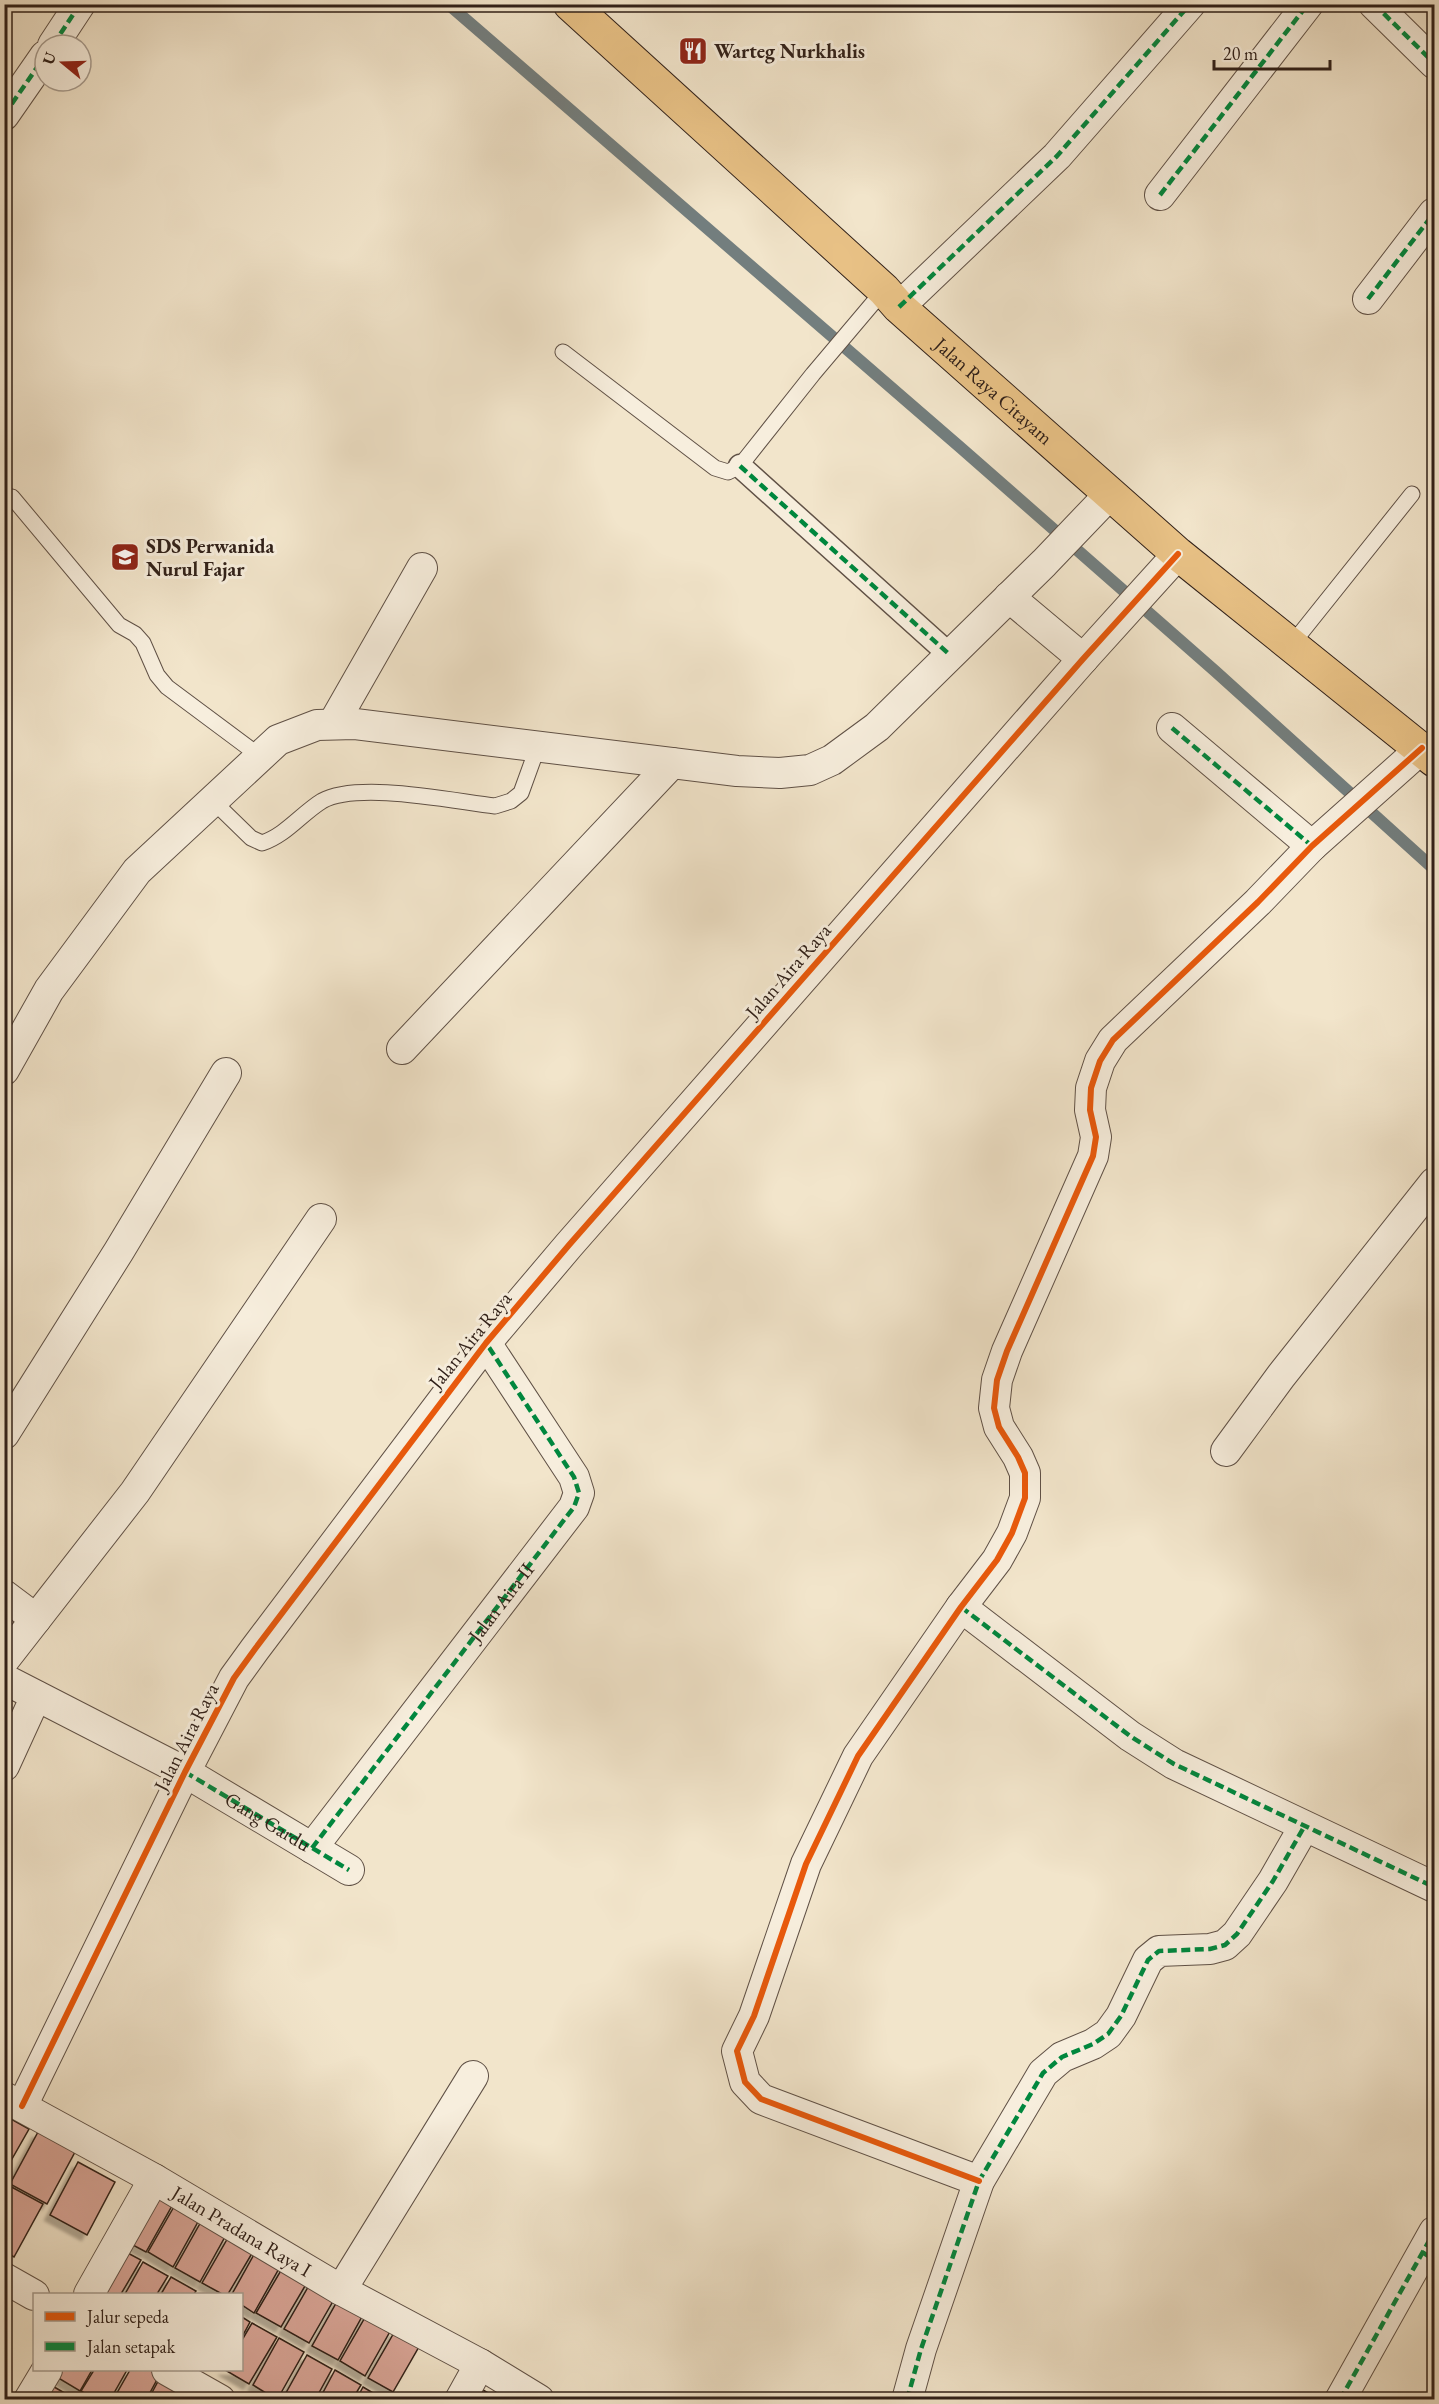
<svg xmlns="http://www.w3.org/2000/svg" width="1439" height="2404" font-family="'EB Garamond',serif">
  <defs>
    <filter id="shadow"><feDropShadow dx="-5.5" dy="5.5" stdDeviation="1.5" flood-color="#0004"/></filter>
  </defs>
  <rect width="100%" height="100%" fill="#f2e5cb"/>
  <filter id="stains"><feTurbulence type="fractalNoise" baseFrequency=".00333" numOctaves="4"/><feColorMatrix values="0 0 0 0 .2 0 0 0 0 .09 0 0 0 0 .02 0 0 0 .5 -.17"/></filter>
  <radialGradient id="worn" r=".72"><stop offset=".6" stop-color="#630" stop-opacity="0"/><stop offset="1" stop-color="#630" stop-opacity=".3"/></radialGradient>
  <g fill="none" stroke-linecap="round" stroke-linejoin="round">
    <polyline stroke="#737e7e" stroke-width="12" points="448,4 961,448 1215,671 1434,869"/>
  </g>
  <g fill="#d9a597" stroke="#302019" stroke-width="1.5" filter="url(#shadow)">
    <polygon points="4,2115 29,2129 4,2173"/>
    <polygon points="38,2132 75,2152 47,2204 10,2184"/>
    <polygon points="78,2162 115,2182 87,2235 50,2215"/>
    <polygon points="6,2184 43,2204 14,2257 4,2251"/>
    <polygon points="156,2196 173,2204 146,2252 129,2243"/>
    <polygon points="175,2205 199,2220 173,2267 148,2252"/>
    <polygon points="202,2220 226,2235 200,2282 175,2268"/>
    <polygon points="229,2236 254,2250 228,2294 222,2294 202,2283"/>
    <polygon points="124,2251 141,2260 121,2294 99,2294"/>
    <polygon points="256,2251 281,2265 254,2313 242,2305 242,2294 232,2294"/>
    <polygon points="143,2262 168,2276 157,2294 125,2294"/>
    <polygon points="283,2267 308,2281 281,2327 256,2313"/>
    <polygon points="171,2277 196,2291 194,2294 161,2294"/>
    <polygon points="311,2282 336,2296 309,2343 284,2329"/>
    <polygon points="339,2298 364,2313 338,2360 312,2346"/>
    <polygon points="367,2314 392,2328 365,2376 340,2361"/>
    <polygon points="242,2317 250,2322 242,2337"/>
    <polygon points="252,2323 277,2337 249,2384 225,2370 242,2370 242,2340"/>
    <polygon points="395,2331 420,2345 393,2392 368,2378"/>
    <polygon points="279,2338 304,2352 277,2400 253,2385"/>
    <polygon points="307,2355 332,2369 315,2400 282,2400"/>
    <polygon points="59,2370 92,2370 80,2391 55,2376"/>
    <polygon points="94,2370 127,2370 110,2400 96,2400 81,2391"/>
    <polygon points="130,2370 153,2370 160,2374 146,2400 113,2400"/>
    <polygon points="335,2370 361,2385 352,2400 319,2400"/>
    <polygon points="162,2374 188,2389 182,2400 148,2400"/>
    <polygon points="49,2384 75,2399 74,2400 41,2400"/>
    <polygon points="363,2387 385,2400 356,2400"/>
    <polygon points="483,2390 500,2400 478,2400"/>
  </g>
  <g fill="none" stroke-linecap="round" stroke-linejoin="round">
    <g stroke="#605146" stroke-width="17">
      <g id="service">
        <polyline points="563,352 715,468 728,472 740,466 813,374 884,290"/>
        <polyline points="12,497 119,625 135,634 143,643 157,675 167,687 261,757"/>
        <polyline points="1292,644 1412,494"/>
        <path d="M213,801L251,838L262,843C286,835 301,814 322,801C358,781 452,801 495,806L511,801L521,793L538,746"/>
      </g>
    </g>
    <g stroke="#605146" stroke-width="25">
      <polyline id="pedestrian" points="740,466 950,655"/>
    </g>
    <g stroke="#605146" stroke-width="32">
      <g id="minor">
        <polyline points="1374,4 1434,63"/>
        <polyline points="53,45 80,4"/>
        <polyline points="4,115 45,56"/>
        <polyline points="1160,195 1308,4"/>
        <polyline points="1368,299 1434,213"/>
        <polyline points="899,307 1057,156 1190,4"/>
        <polyline points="1009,597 1083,659"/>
        <polyline points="333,724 422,568"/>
        <polyline points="1172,728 1312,846"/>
        <polyline points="402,1049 672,763"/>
        <polyline points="4,1070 49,990 137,871 278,740 317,725 355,724 737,771 780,773 810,770 832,760 877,727 1044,563 1110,494"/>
        <polyline points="4,1434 119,1251 226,1073"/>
        <polyline points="1226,1451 1281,1376 1434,1183"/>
        <polyline points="4,1595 36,1619"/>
        <polyline points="961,1607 1130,1736 1174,1764 1434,1887"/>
        <polyline points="4,1660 135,1492 321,1219"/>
        <path id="s1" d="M4,1679L185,1772L349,1870"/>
        <polyline points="4,1766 36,1696"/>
        <path id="s2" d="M312,1848L574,1507L579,1493L574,1477L486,1343"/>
        <path id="s3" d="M4,2097L154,2179L341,2290L480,2364L539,2400"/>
        <polyline points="22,2106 185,1772 234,1678 255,1649 486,1343 569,1245 1083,659 1178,554"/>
        <polyline points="979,2181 761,2099 745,2082 737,2051 754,2016 806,1864 858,1756 961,1607 997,1560 1012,1533 1025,1498 1025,1473 1018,1457 999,1427 994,1408 997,1380 1007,1351 1093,1156 1096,1137 1090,1110 1091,1088 1100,1061 1113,1040 1258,902 1312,846 1422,748"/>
        <polyline points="4,2278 34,2295"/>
        <polyline points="341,2290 473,2076"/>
        <polyline points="89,2294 154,2179"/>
        <polyline points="167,2370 220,2400"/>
        <polyline points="29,2400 47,2370"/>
        <polyline points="460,2400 480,2364"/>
        <polyline points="907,2400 921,2349 979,2181 1043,2073 1062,2057 1093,2044 1108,2034 1121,2016 1148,1960 1159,1951 1210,1949 1225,1945 1237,1934 1273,1881 1304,1827"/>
        <polyline points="1340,2400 1434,2232"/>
      </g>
    </g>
    <g stroke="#302019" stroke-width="35">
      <g id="primary">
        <path id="s4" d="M570,4L884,290L899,307L1178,554L1434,760"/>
      </g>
    </g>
    <use href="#service" stroke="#f7eedd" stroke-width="15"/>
    <use href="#pedestrian" stroke="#f7eedd" stroke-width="22"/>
    <use href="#minor" stroke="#f7eedd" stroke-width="30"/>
    <use href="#primary" stroke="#e9c286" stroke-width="33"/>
    <g stroke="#00873e" stroke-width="4.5" stroke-dasharray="9 4.5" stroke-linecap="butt">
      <polyline points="1374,4 1434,63"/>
      <polyline points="53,45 80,4"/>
      <polyline points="4,115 45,56"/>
      <polyline points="1160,195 1308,4"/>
      <polyline points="1368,299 1434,213"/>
      <polyline points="899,307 1057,156 1190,4"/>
      <polyline points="740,466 950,655"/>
      <polyline points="1172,728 1312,846"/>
      <polyline points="961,1607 1130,1736 1174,1764 1434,1887"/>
      <polyline points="185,1772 349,1870"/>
      <polyline points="312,1848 574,1507 579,1493 574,1477 486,1343"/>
      <polyline points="1422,2252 1434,2260"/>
      <polyline points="907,2400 921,2349 979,2181 1043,2073 1062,2057 1093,2044 1108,2034 1121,2016 1148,1960 1159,1951 1210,1949 1225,1945 1237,1934 1273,1881 1304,1827"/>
      <polyline points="1340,2400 1434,2232"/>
    </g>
    <g stroke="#f7eedd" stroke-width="10">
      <g id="cycleway">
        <polyline points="22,2106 185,1772 234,1678 255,1649 486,1343 569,1245 1083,659 1178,554"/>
        <polyline points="979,2181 761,2099 745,2082 737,2051 754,2016 806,1864 858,1756 961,1607 997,1560 1012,1533 1025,1498 1025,1473 1018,1457 999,1427 994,1408 997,1380 1007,1351 1093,1156 1096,1137 1090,1110 1091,1088 1100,1061 1113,1040 1258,902 1312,846 1422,748"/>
      </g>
    </g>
    <use href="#cycleway" stroke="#e8590c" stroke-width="6"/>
  </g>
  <defs>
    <g id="restaurant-square" transform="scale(1.5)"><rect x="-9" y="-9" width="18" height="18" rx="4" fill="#8f2418" stroke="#f7eedd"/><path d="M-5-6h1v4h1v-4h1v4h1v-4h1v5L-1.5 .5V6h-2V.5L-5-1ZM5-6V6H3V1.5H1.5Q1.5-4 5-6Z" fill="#fff"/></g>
    <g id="school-square" transform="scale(1.5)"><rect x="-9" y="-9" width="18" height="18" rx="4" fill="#8f2418" stroke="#f7eedd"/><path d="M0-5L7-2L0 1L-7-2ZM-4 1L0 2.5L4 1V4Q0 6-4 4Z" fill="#fff"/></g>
  </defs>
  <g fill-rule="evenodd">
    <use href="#restaurant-square" x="693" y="51"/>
    <use href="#school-square" x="125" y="557"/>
  </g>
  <g text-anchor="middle" stroke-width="6" stroke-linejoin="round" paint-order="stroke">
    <g font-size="20" font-weight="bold" fill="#302019" stroke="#f7eedd" text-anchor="start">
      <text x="714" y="58">Warteg Nurkhalis</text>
      <text x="146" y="553">SDS Perwanida<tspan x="146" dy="23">Nurul Fajar</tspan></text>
    </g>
    <g font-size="20" fill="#302019" stroke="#f7eedd">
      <text dy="7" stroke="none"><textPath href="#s4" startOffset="574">Jalan Raya Citayam</textPath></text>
      <text transform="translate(788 971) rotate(-49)" y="7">Jalan Aira Raya</text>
      <text transform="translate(470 1340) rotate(-51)" y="7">Jalan Aira Raya</text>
      <text dy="7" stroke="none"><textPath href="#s2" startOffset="310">Jalan Aira II</textPath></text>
      <text transform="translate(186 1737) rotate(-63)" y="7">Jalan Aira Raya</text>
      <text dy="7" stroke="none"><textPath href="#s1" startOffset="300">Gang Gardu</textPath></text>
      <text dy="7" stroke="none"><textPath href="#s3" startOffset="273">Jalan Pradana Raya I</textPath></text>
    </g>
  </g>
  <rect width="1439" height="2404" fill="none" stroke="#f2e5cb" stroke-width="24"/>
  <rect x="6" y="6" width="1427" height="2392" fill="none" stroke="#302019" stroke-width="3"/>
  <rect x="12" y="12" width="1415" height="2380" fill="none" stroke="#302019" stroke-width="1.5"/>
  <rect x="33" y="2293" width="210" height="78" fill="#f7eedd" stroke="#a79c8f" stroke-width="1.5"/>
  <rect x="45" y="2312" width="30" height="9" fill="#e8590c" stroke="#a79c8f" stroke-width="1.5"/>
  <text x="87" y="2323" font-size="18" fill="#302019">Jalur sepeda</text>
  <rect x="45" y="2342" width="30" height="9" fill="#00873e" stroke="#a79c8f" stroke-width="1.5"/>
  <text x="87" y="2353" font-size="18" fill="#302019">Jalan setapak</text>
  <g transform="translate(63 63) rotate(289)"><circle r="28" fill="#f7eedd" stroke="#a79c8f" stroke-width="1.5"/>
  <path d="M0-4.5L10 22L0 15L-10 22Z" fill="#8f2418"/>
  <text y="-9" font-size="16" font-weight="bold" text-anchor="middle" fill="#302019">U</text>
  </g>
  <path d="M1214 60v9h116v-9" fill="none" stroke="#302019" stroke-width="3"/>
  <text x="1223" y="60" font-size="18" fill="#302019" stroke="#f7eedd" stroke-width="4.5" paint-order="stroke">20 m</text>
  <rect width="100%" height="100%" filter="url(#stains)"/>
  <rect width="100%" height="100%" fill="url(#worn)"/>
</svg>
